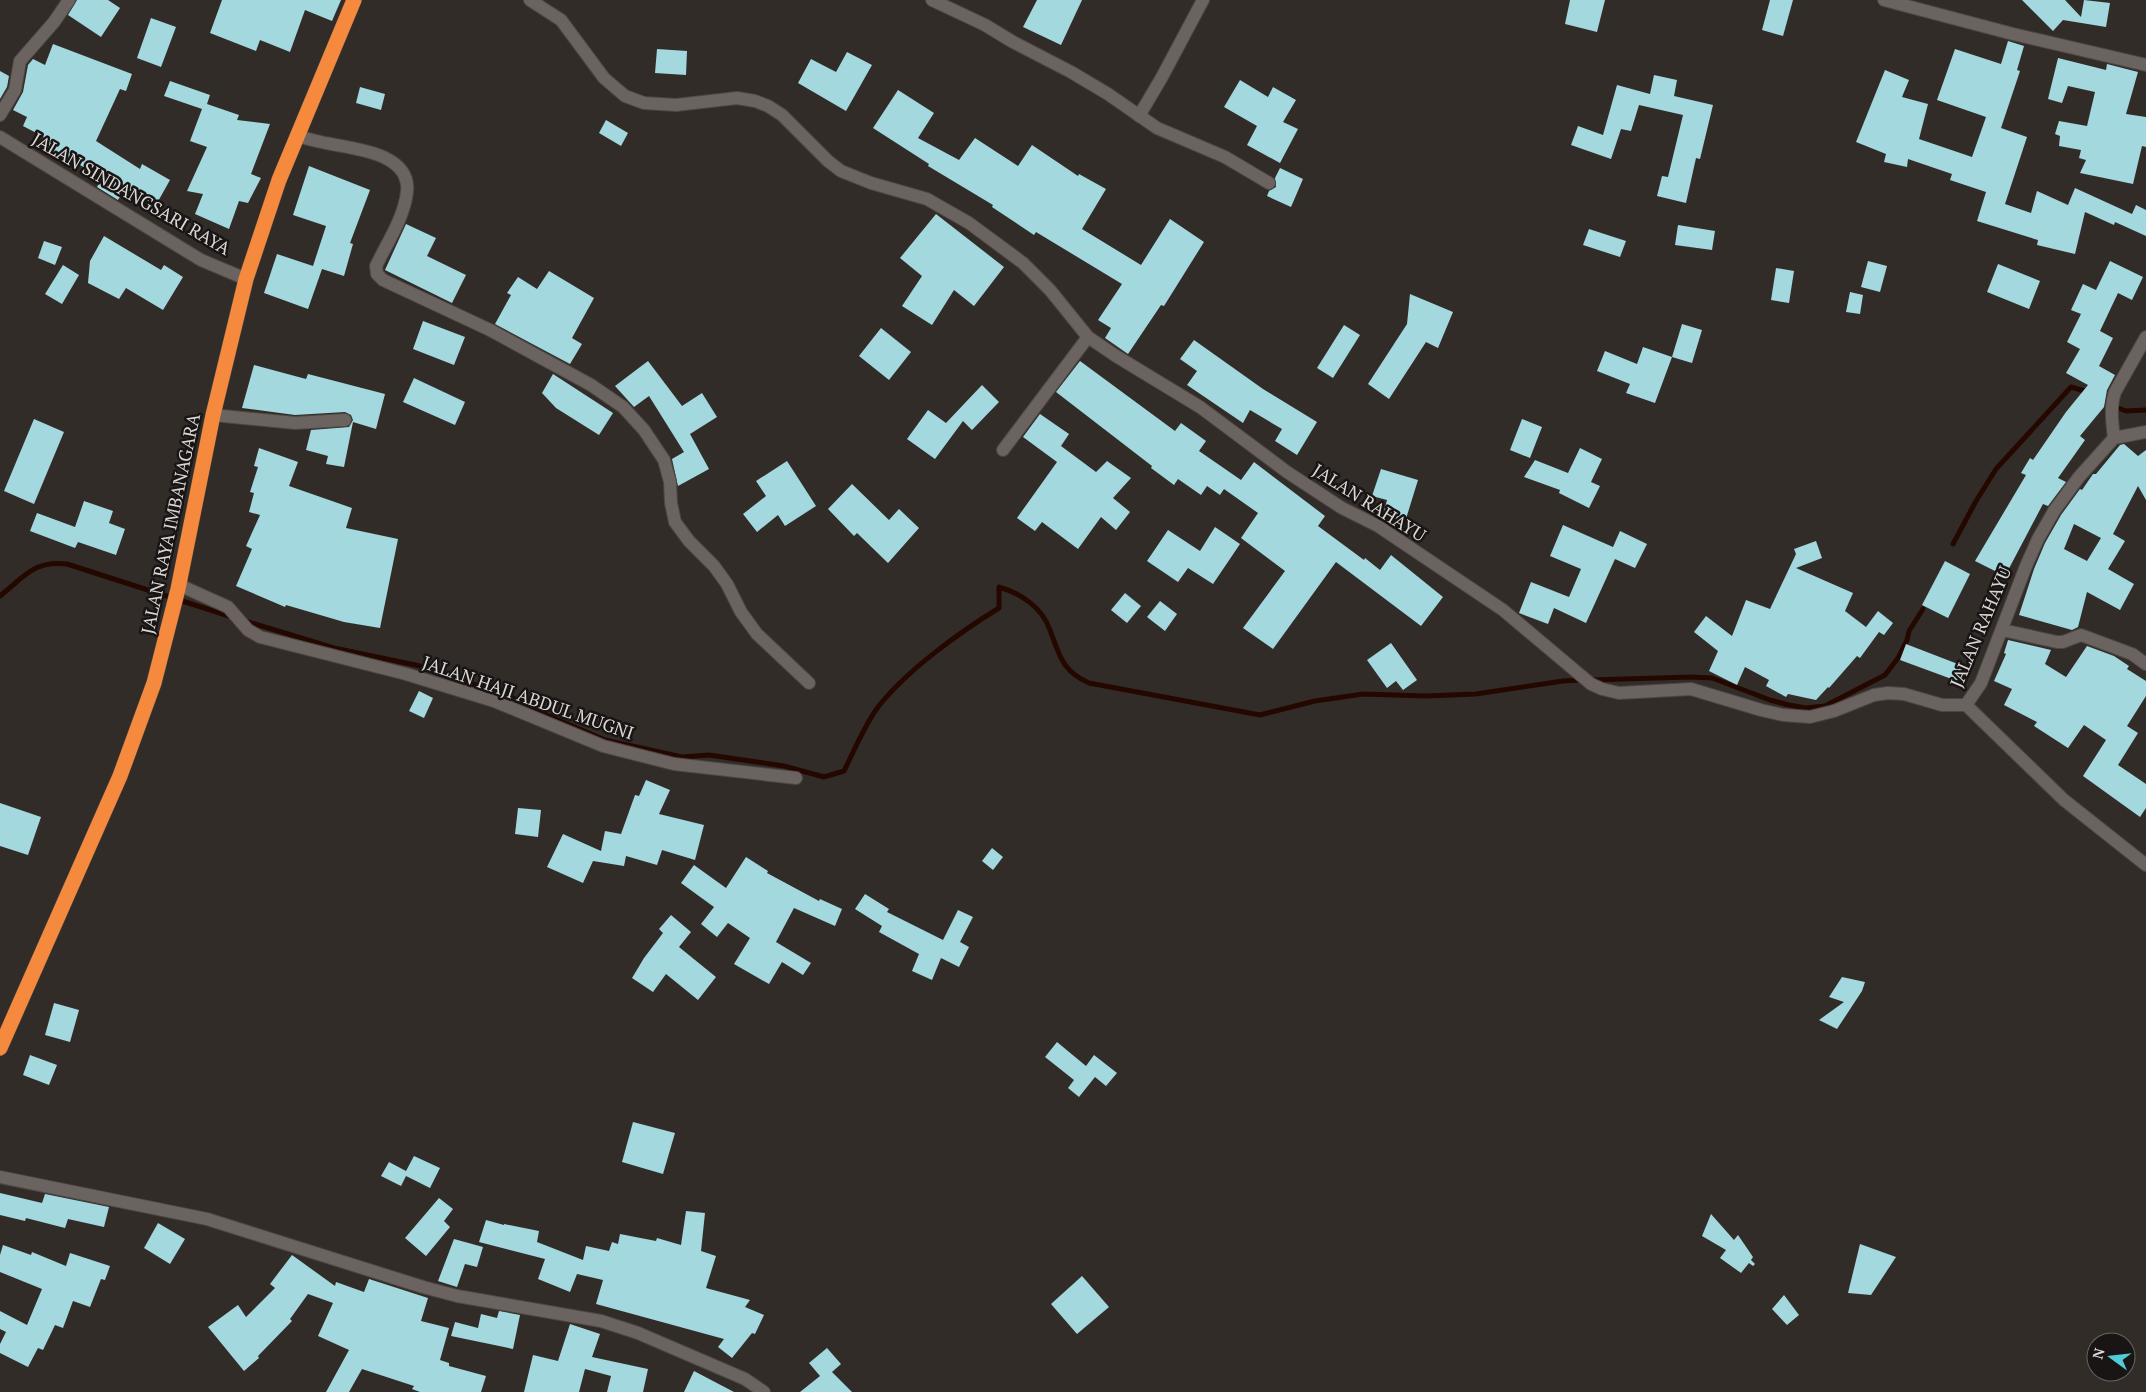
<svg xmlns="http://www.w3.org/2000/svg" width="2146" height="1392" font-family="'PT Serif',serif">
  <rect width="100%" height="100%" fill="#322c29"/>
  <g fill="none" stroke-linecap="round" stroke-linejoin="round">
    <g stroke="#240800" stroke-width="5">
      <polyline points="2113,406 2126,411 2146,410"/>
      <polyline points="1953,544 1976,501 1996,469 2071,387 2088,392"/>
      <path d="M0,596C24,577 34,560 67,564L232,617"/>
      <path d="M245,621L334,648L420,666L459,681L497,690L542,713L605,740L682,757L709,755L784,766L824,777L844,771C855,749 864,726 878,707C907,670 960,632 999,608V587C1020,593 1042,607 1050,630C1060,656 1061,670 1089,683L1260,715L1315,701L1363,694L1426,696L1476,694L1563,681L1583,680"/>
      <polyline points="1591,680 1691,677 1712,678 1770,700 1789,705 1806,708 1825,706 1885,675 1898,658 1907,640 1909,631 1923,609"/>
    </g>
  </g>
  <g fill="#a3d8df" fill-rule="evenodd">
    <polygon points="77,0 108,0 120,8 101,37 68,15"/>
    <polygon points="222,0 341,0 332,21 305,10 290,52 260,40 256,51 210,33"/>
    <polygon points="1037,0 1082,0 1061,45 1023,27"/>
    <polygon points="1570,0 1605,0 1597,32 1565,24"/>
    <polygon points="1770,0 1793,0 1783,36 1762,30"/>
    <polygon points="2022,0 2065,0 2081,17 2084,0 2110,3 2106,27 2063,20 2053,31"/>
    <polygon points="151,18 176,27 161,67 137,58"/>
    <polygon points="2008,41 2024,46 2017,70 2020,71 2001,128 2027,137 2005,204 2031,213 2037,191 2068,205 2075,188 2132,214 2136,205 2146,210 2146,236 2115,222 2114,225 2085,212 2075,254 2037,245 2038,240 1977,221 1986,192 1950,180 1952,174 1908,159 1907,167 1884,162 1886,154 1856,142 1885,70 1909,80 1902,97 1928,104 1919,139 1972,157 1986,117 1937,100 1955,49 2001,64"/>
    <polygon points="53,44 132,74 126,91 120,89 96,141 140,169 142,164 170,180 156,205 125,188 118,200 97,187 102,179 77,163 73,168 53,153 50,157 36,147 44,137 23,126 27,117 13,110 23,92 28,65 33,59 45,65"/>
    <polygon points="657,49 687,51 686,75 655,73"/>
    <polygon points="847,52 872,65 846,111 798,83 811,59 836,72"/>
    <polygon points="2058,58 2106,70 2107,64 2138,72 2126,114 2146,117 2146,147 2142,146 2133,184 2080,173 2086,160 2079,158 2081,150 2059,146 2060,136 2055,134 2059,121 2087,126 2095,92 2068,86 2062,103 2048,99"/>
    <polygon points="0,71 9,76 7,87 0,99"/>
    <polygon points="1654,75 1677,80 1674,96 1713,105 1700,159 1696,158 1686,203 1657,196 1662,176 1668,177 1683,115 1639,105 1631,131 1621,129 1611,159 1571,145 1578,126 1603,135 1617,85 1650,94"/>
    <polygon points="1240,80 1268,97 1273,87 1296,100 1283,122 1298,129 1280,163 1247,145 1257,126 1224,107"/>
    <polygon points="170,81 210,95 207,104 239,115 237,120 270,124 251,174 261,178 248,203 239,201 229,229 195,214 203,194 187,191 207,147 190,141 202,109 164,96"/>
    <polygon points="360,87 385,94 381,110 356,103"/>
    <polygon points="898,90 934,113 918,138 959,160 975,138 1018,166 1032,145 1078,176 1079,174 1106,189 1082,229 1141,265 1170,219 1204,242 1164,306 1161,305 1128,354 1105,338 1111,328 1098,320 1122,284 1036,232 1034,235 992,207 993,205 928,166 929,164 873,128"/>
    <polygon points="606,120 628,133 621,146 599,133"/>
    <polygon points="309,166 370,190 350,243 353,244 344,276 322,269 308,309 264,293 277,254 313,266 326,226 293,215"/>
    <polygon points="1280,168 1303,179 1291,207 1267,196 1269,191 1276,187 1275,178"/>
    <polygon points="936,214 1004,267 974,306 954,290 932,325 902,306 922,276 900,258"/>
    <polygon points="406,224 436,238 427,256 466,275 452,303 385,270"/>
    <polygon points="1678,225 1715,231 1712,250 1675,245"/>
    <polygon points="1589,229 1626,241 1620,257 1583,245"/>
    <polygon points="104,236 161,270 164,265 183,277 163,310 126,288 119,299 88,283 90,261"/>
    <polygon points="44,241 62,247 55,265 38,258"/>
    <polygon points="1868,261 1887,266 1880,292 1861,287"/>
    <polygon points="2110,261 2143,277 2132,300 2118,293 2100,331 2113,338 2099,366 2115,375 2107,390 2104,407 2080,436 2085,440 2058,478 2066,482 2048,506 2043,504 2005,576 1975,561 2026,475 2021,473 2030,458 2033,460 2066,412 2088,385 2066,373 2080,349 2067,342 2081,314 2071,310 2083,284 2096,290"/>
    <polygon points="1998,264 2040,281 2029,309 1987,292"/>
    <polygon points="63,265 79,275 62,304 45,294"/>
    <polygon points="1776,268 1794,271 1789,303 1771,300"/>
    <polygon points="549,271 594,298 572,338 582,344 570,364 495,324 511,295 507,293 518,277 537,289"/>
    <polygon points="1850,292 1863,295 1860,314 1846,312"/>
    <polygon points="1410,294 1453,312 1438,348 1426,342 1389,399 1368,384 1407,324"/>
    <polygon points="423,321 465,337 454,365 413,349"/>
    <polygon points="1682,324 1702,330 1692,363 1672,357"/>
    <polygon points="1344,325 1360,335 1333,378 1317,368"/>
    <polygon points="881,328 911,352 889,380 859,356"/>
    <polygon points="1194,340 1263,389 1317,422 1297,455 1275,441 1282,429 1250,410 1243,423 1187,385 1197,371 1180,359"/>
    <polygon points="1643,347 1672,357 1655,403 1626,393 1630,384 1597,371 1605,351 1637,364"/>
    <polygon points="648,361 682,406 702,393 717,417 690,434 709,469 678,486 672,459 684,452 649,396 634,407 615,386"/>
    <polygon points="1080,361 1175,431 1181,423 1206,441 1199,451 1241,480 1254,462 1325,516 1318,526 1364,560 1365,558 1380,570 1391,555 1443,597 1421,626 1336,562 1273,649 1243,628 1285,571 1241,538 1258,513 1224,489 1220,495 1207,486 1201,495 1178,479 1174,485 1151,468 1152,466 1056,392"/>
    <polygon points="254,365 306,379 308,374 385,394 376,429 353,422 344,467 326,464 328,456 306,450 311,430 349,427 353,420 351,415 345,412 295,415 242,408"/>
    <polygon points="553,374 613,413 599,435 556,408 542,393"/>
    <polygon points="414,378 465,402 455,425 403,402"/>
    <polygon points="982,385 999,402 972,430 963,421 935,459 907,439 928,410 946,423"/>
    <polygon points="1040,414 1069,434 1061,446 1096,472 1107,461 1131,478 1113,498 1130,512 1116,530 1101,517 1078,549 1042,522 1035,531 1017,518 1057,462 1023,437"/>
    <polygon points="34,419 64,432 34,504 4,491"/>
    <polygon points="1522,419 1542,427 1530,458 1510,450"/>
    <path d="M2124,444L2138,456L2146,450V500L2138,486L2113,534L2125,541L2108,569L2134,584L2120,610L2087,592L2078,627L2072,630L2019,615L2034,569L2045,543L2061,515L2080,489L2082,490L2093,474H2096L2120,445ZM2074,524L2101,538L2087,561L2064,549Z"/>
    <polygon points="259,448 298,462 289,486 352,508 346,528 398,539 380,628 344,622 286,605 285,607 236,586 252,549 246,546 260,515 249,512 254,493 250,492 258,467 254,466"/>
    <polygon points="1580,448 1602,459 1591,482 1600,486 1589,508 1559,493 1560,490 1524,477 1535,460 1568,473"/>
    <polygon points="787,461 816,506 785,526 778,515 757,532 743,514 766,496 756,481"/>
    <polygon points="1381,469 1418,480 1405,522 1383,515 1387,500 1372,496"/>
    <polygon points="852,484 889,520 899,509 919,528 888,563 857,533 854,536 828,509"/>
    <polygon points="84,501 113,511 109,523 125,529 116,555 78,542 75,548 30,531 37,513 75,527"/>
    <polygon points="1563,525 1613,547 1620,531 1647,544 1635,568 1615,559 1586,623 1554,608 1548,624 1519,613 1531,582 1569,597 1581,569 1550,556"/>
    <polygon points="1215,527 1240,544 1213,584 1188,568 1178,582 1147,561 1168,530 1200,551"/>
    <polygon points="1816,541 1822,558 1796,568 1853,593 1845,611 1866,627 1878,611 1893,623 1884,635 1879,632 1860,658 1857,656 1829,688 1828,687 1816,700 1788,694 1786,697 1766,686 1769,680 1745,667 1737,685 1709,671 1718,651 1694,632 1706,616 1732,636 1746,600 1770,609 1796,554 1794,549"/>
    <polygon points="1945,561 1970,574 1948,618 1922,605"/>
    <polygon points="1125,593 1141,606 1127,623 1111,610"/>
    <polygon points="1160,601 1177,614 1165,631 1147,617"/>
    <polygon points="2008,640 2051,650 2045,664 2066,677 2087,646 2114,656 2129,666 2127,669 2146,681 2146,696 2127,726 2138,733 2118,765 2146,784 2146,808 2140,817 2083,776 2106,740 2084,725 2068,748 2034,726 2037,722 2004,705 2012,689 1994,681 2006,654 2004,653"/>
    <polygon points="1391,643 1417,680 1403,690 1396,681 1387,688 1367,660"/>
    <polygon points="1906,644 1963,666 1957,681 1900,660"/>
    <polygon points="419,691 433,698 424,718 409,711"/>
    <polygon points="646,780 670,790 659,814 704,825 695,860 662,850 657,865 626,856 624,866 593,861 583,883 547,867 563,834 601,851 605,831 621,834 635,795 639,796"/>
    <polygon points="0,803 41,817 28,855 0,846"/>
    <polygon points="518,808 541,810 538,837 515,834"/>
    <polygon points="992,848 1003,857 993,870 982,861"/>
    <polygon points="746,857 768,871 767,873 819,901 820,899 842,909 835,926 794,908 776,942 811,963 803,975 782,962 769,984 734,964 750,938 728,923 717,937 701,924 714,907 681,883 694,865 726,888"/>
    <polygon points="865,894 889,909 887,912 943,940 958,910 973,917 960,942 969,947 959,967 941,958 932,980 912,971 919,954 879,932 882,926 855,909"/>
    <polygon points="671,915 691,932 679,947 716,977 698,1000 666,974 653,992 632,978 644,958 663,933 659,929"/>
    <polygon points="1842,977 1865,982 1862,991 1837,1029 1819,1020 1844,1002 1829,997"/>
    <polygon points="54,1003 79,1010 70,1042 45,1035"/>
    <polygon points="1057,1042 1086,1066 1094,1055 1117,1073 1106,1086 1095,1077 1079,1097 1068,1088 1074,1080 1045,1057"/>
    <polygon points="30,1055 57,1065 49,1085 23,1075"/>
    <polygon points="633,1122 675,1133 663,1174 622,1162"/>
    <polygon points="414,1156 440,1168 430,1188 406,1176 401,1186 381,1176 389,1162 406,1171"/>
    <polygon points="0,1193 42,1203 45,1194 109,1207 104,1227 68,1219 65,1228 26,1218 25,1221 0,1215"/>
    <polygon points="439,1198 453,1209 444,1221 450,1227 426,1256 405,1238"/>
    <polygon points="686,1211 705,1213 701,1251 716,1256 706,1288 750,1300 745,1307 764,1315 755,1334 752,1333 732,1358 718,1347 724,1339 596,1304 603,1280 577,1274 570,1292 538,1279 545,1259 479,1242 486,1220 504,1225 504,1224 539,1231 537,1242 583,1260 586,1246 609,1251 612,1242 618,1244 620,1234 656,1241 657,1238 681,1245"/>
    <polygon points="1711,1214 1734,1240 1738,1235 1753,1257 1751,1260 1755,1264 1753,1266 1749,1263 1741,1273 1720,1258 1726,1250 1702,1236"/>
    <polygon points="158,1223 185,1239 170,1264 144,1248"/>
    <polygon points="454,1239 483,1247 477,1267 465,1264 457,1287 438,1281"/>
    <polygon points="1860,1244 1896,1257 1871,1295 1848,1293"/>
    <polygon points="3,1245 31,1255 32,1252 66,1266 70,1253 110,1266 105,1280 101,1279 90,1307 73,1301 63,1328 55,1325 43,1350 38,1348 28,1367 0,1353 0,1344 6,1332 0,1329 0,1311 27,1325 42,1289 0,1272 0,1255"/>
    <polygon points="292,1255 335,1286 336,1282 364,1292 369,1279 428,1298 421,1321 449,1328 440,1360 449,1363 449,1366 486,1376 481,1392 420,1392 412,1389 414,1386 362,1369 349,1392 326,1392 349,1350 318,1336 333,1303 308,1294 290,1319 292,1321 258,1356 259,1358 244,1371 208,1327 238,1305 246,1317 275,1288 270,1284"/>
    <polygon points="1082,1276 1109,1307 1077,1334 1051,1304"/>
    <polygon points="1784,1295 1799,1315 1787,1325 1772,1309"/>
    <polygon points="499,1311 520,1315 513,1349 451,1336 455,1322 478,1328 481,1314 497,1318"/>
    <polygon points="570,1324 600,1334 592,1357 648,1369 643,1392 607,1392 611,1376 585,1369 579,1392 524,1392 533,1355 558,1361"/>
    <polygon points="827,1348 841,1364 832,1372 852,1392 800,1392 820,1376 809,1363"/>
    <polygon points="694,1371 734,1392 684,1392"/>
  </g>
  <g fill="none" stroke-linecap="round" stroke-linejoin="round">
    <g stroke="#4c4744" stroke-width="14">
      <g id="street">
        <polyline points="530,0 561,20 604,78 625,96 644,103 676,105 737,98 755,101 768,106 782,115 828,161 841,171 871,183 927,199 969,223 1023,263 1050,290 1088,337 1116,356 1200,407 1287,472 1342,508 1378,526 1503,610 1591,684 1602,689 1619,693 1691,689 1761,710 1783,715 1810,717 1834,711 1874,695 1888,693 1904,694 1942,705 1966,705 1981,683 2026,566 2038,539 2054,511 2079,477 2114,438 2146,432"/>
        <polyline points="932,0 985,25 1013,42 1071,72 1108,94 1157,128 1225,157 1269,183"/>
        <polyline points="1884,0 2013,34 2146,65"/>
        <polyline points="0,115 15,90 20,61 54,22 69,0"/>
        <polyline points="1139,116 1162,77 1203,0"/>
        <path d="M297,136C308,139 319,142 331,144C357,149 411,154 407,192C404,218 387,243 376,266L377,274L383,280L490,330L591,385L623,407L644,430L664,460L670,482L671,503L675,522L689,541L714,566L727,584L741,612L757,634L809,683"/>
        <polyline points="0,137 201,260 246,279"/>
        <polyline points="213,415 295,423 345,420"/>
        <path d="M2114,438C2112,422 2110,407 2115,392L2146,337"/>
        <polyline points="1003,450 1088,337"/>
        <polyline points="179,585 228,607 248,630 260,637 406,674 494,701 603,746 674,764 796,778"/>
        <polyline points="2002,630 2057,642 2063,642 2081,635 2132,654 2146,664"/>
        <polyline points="1966,705 2064,800 2146,865"/>
        <polyline points="0,1177 207,1219 423,1287 457,1296 601,1321 638,1333 745,1379 764,1392"/>
      </g>
    </g>
    <g stroke="#4c4744" stroke-width="16">
      <polyline id="highway" points="0,1048 120,776 154,683 178,589 213,415 246,279 279,180 354,0"/>
    </g>
    <use href="#street" stroke="#6a635f" stroke-width="12"/>
    <use href="#highway" stroke="#f58a3e" stroke-width="15"/>
  </g>
  <g text-anchor="middle" stroke-width="5" stroke-linejoin="round" paint-order="stroke">
    <g font-size="18" fill="#dbd7d5" stroke="#181514">
      <text transform="translate(131 194) rotate(30)" y="6">JALAN SINDANGSARI RAYA</text>
      <text transform="translate(1369 503) rotate(32)" y="6">JALAN RAHAYU</text>
      <text transform="translate(171 524) rotate(-78)" y="6">JALAN RAYA IMBANAGARA</text>
      <text transform="translate(1981 627) rotate(-67)" y="6">JALAN RAHAYU</text>
      <text transform="translate(528 698) rotate(19)" y="6">JALAN HAJI ABDUL MUGNI</text>
    </g>
  </g>
  <g transform="translate(2111 1357) rotate(285)"><circle r="24" fill="#181514" stroke="#666361"/>
  <path d="M0-4L9 19L0 12L-9 19Z" fill="#52cbd9"/>
  <text y="-8" font-size="14" font-weight="bold" text-anchor="middle" fill="#dbd7d5">N</text>
  </g>
</svg>
